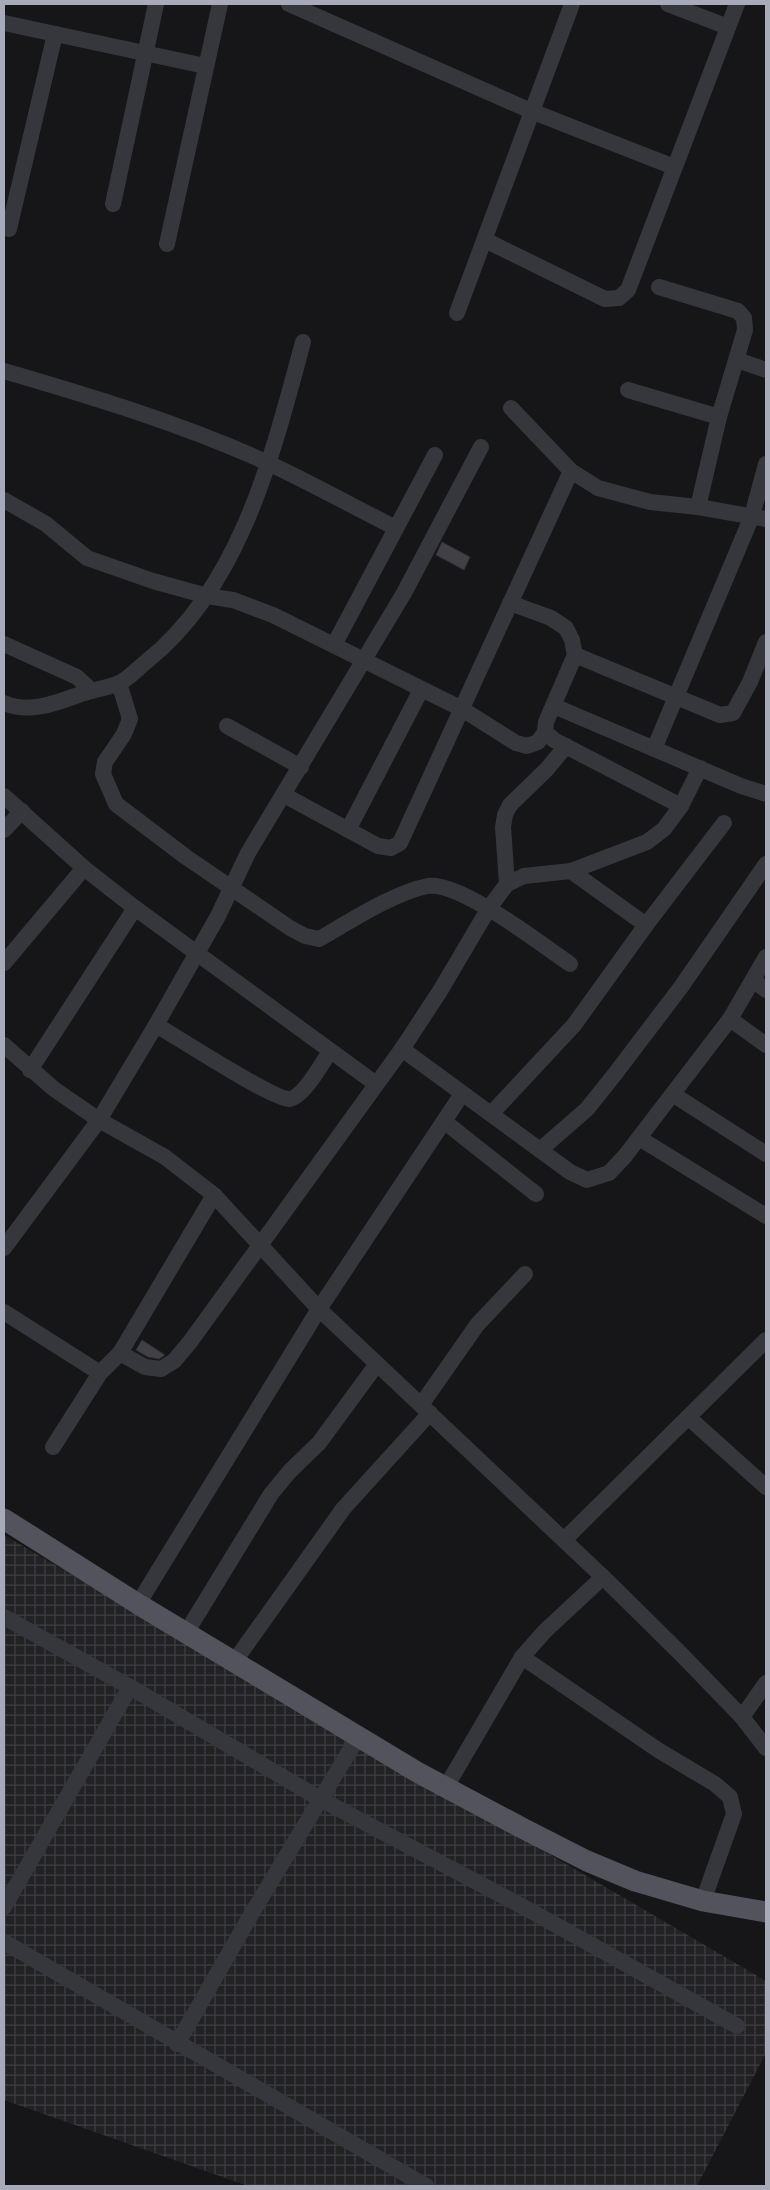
<svg xmlns="http://www.w3.org/2000/svg" width="770" height="2190" font-family="'DM Sans',sans-serif">
  <defs>
    <pattern id="industrial-grid" width="8" height="8" patternUnits="userSpaceOnUse" patternTransform="scale(1.25)"><rect width="8" height="8" fill="#222225"/><path d="M0 4h8M4 0v8" fill="none" stroke="#3f3f43"/></pattern>
  </defs>
  <rect width="100%" height="100%" fill="#161618"/>
  <polygon fill="url(#industrial-grid)" points="4,1535 766,1981 766,2053 697,2186 248,2186 4,2100"/>
  <g fill="#404045" stroke="#303034">
    <polygon points="442,542 470,557 464,570 436,555"/>
    <polygon points="142,1340 165,1355 159,1359 148,1357 136,1350"/>
  </g>
  <g fill="none" stroke-linecap="round" stroke-linejoin="round">
    <g stroke="#36373d" stroke-width="16">
      <polyline points="289,4 531,111 674,167"/>
      <polyline points="668,4 728,27"/>
      <polyline points="4,23 205,66"/>
      <polyline points="113,204 156,4"/>
      <polyline points="9,229 55,34"/>
      <polyline points="485,240 605,299 619,298 628,290 737,4"/>
      <polyline points="167,244 220,4"/>
      <polyline points="659,287 738,311 744,318 745,330 719,417 698,507"/>
      <polyline points="457,313 572,4"/>
      <polyline points="737,360 766,370"/>
      <path d="M4,371C93,397 183,424 268,463C311,483 354,507 396,528"/>
      <polyline points="628,390 719,417"/>
      <polyline points="511,408 571,471 598,488 650,502 698,507 766,519"/>
      <polyline points="4,500 46,524 87,558 153,581 207,596 233,600 273,615 462,709 516,743 527,746 538,742 545,732"/>
      <polyline points="510,603 551,618 566,628 572,640 575,655 546,722 545,732 554,740 681,806"/>
      <polyline points="4,644 77,677 92,691"/>
      <polyline points="334,645 435,455"/>
      <polyline points="575,655 720,715 733,713 750,682 766,642"/>
      <path d="M119,683L130,719L124,734L105,762L103,774L116,804L186,857L290,928L305,936L319,939C349,922 395,892 428,886C460,881 542,945 570,964"/>
      <path d="M4,703C30,714 56,703 81,694C93,690 106,688 117,684C128,680 138,668 147,661C241,586 273,453 303,342"/>
      <polyline points="554,706 741,786 766,794"/>
      <polyline points="227,726 301,767"/>
      <polyline points="654,749 752,516 766,464"/>
      <polyline points="284,795 378,846 391,848 400,843 571,471"/>
      <polyline points="4,796 84,868 135,908 376,1084"/>
      <polyline points="4,830 22,811"/>
      <polyline points="348,830 421,690"/>
      <polyline points="571,871 646,925"/>
      <polyline points="507,884 503,827 505,815 510,805 547,769 566,746"/>
      <polyline points="4,963 84,868"/>
      <polyline points="753,980 766,990"/>
      <polyline points="730,1019 766,1045"/>
      <path d="M156,1025C177,1037 272,1099 289,1099C303,1098 323,1062 330,1051"/>
      <polyline points="4,1045 54,1089 99,1120 165,1157 214,1195 319,1309 603,1577 682,1655 742,1717 766,1748"/>
      <polyline points="402,1049 570,1172 587,1180 609,1173 625,1156 730,1019 766,957"/>
      <polyline points="30,1070 135,908"/>
      <polyline points="674,1095 766,1154"/>
      <polyline points="491,1114 574,1025 646,925 724,823"/>
      <polyline points="445,1122 536,1194"/>
      <polyline points="639,1138 766,1216"/>
      <polyline points="540,1150 587,1109 615,1074 681,987 766,864"/>
      <polyline points="4,1248 99,1120 156,1025 218,916 248,853 404,593 481,447"/>
      <polyline points="4,1312 100,1373"/>
      <polyline points="120,1353 145,1367 161,1369 174,1361 190,1342 402,1049 440,991 489,908 507,884 524,876 571,871 647,842 664,829 681,806 700,768"/>
      <polyline points="421,1405 477,1325 525,1274"/>
      <polyline points="688,1417 766,1487"/>
      <polyline points="53,1447 100,1373 120,1353 214,1195"/>
      <polyline points="564,1540 766,1340"/>
      <polyline points="138,1604 319,1309 462,1094"/>
      <polyline points="4,1617 130,1687 322,1800 520,1905 737,2026"/>
      <polyline points="186,1633 271,1494 290,1471 319,1443 377,1364"/>
      <polyline points="522,1657 658,1750 715,1784 730,1797 734,1814 703,1901"/>
      <polyline points="234,1662 343,1509 430,1413"/>
      <polyline points="742,1717 766,1683"/>
      <polyline points="446,1787 522,1657 545,1631 603,1577"/>
      <polyline points="4,1907 130,1687"/>
      <polyline points="4,1942 426,2186"/>
      <polyline points="177,2044 252,1913 358,1737"/>
    </g>
    <polyline stroke="#52535c" stroke-width="21" points="4,1519 138,1604 417,1772 524,1829 587,1861 635,1881 703,1901 766,1912"/>
  </g>
  <rect width="770" height="2190" fill="none" stroke="#a7aab8" stroke-width="10"/>
</svg>
